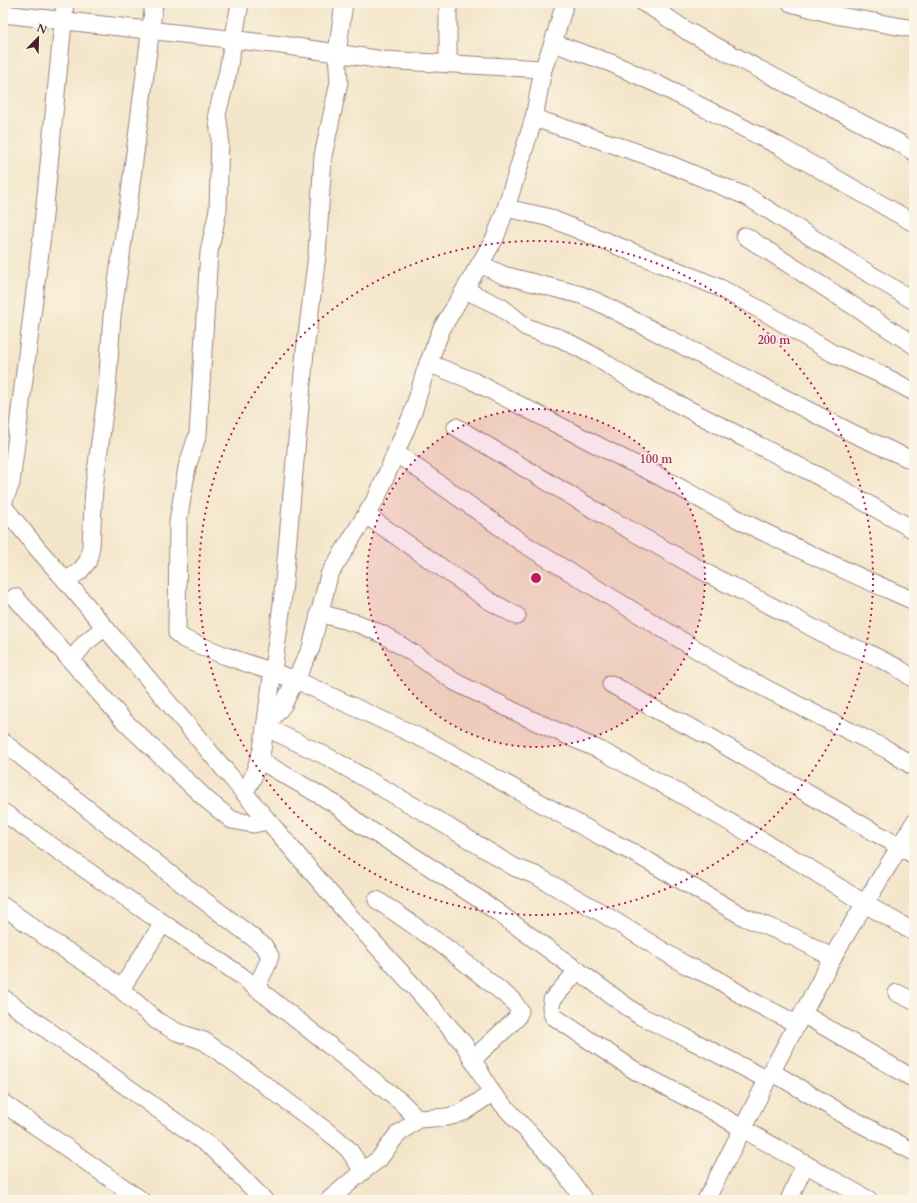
<svg xmlns="http://www.w3.org/2000/svg" width="917" height="1203" font-family="Cardo,serif">
  <rect width="100%" height="100%" fill="#fcf5e5"/>
  <filter id="ink" filterUnits="userSpaceOnUse"><feTurbulence type="fractalNoise" baseFrequency=".025" numOctaves="2"/><feDisplacementMap in="SourceGraphic" scale="8" xChannelSelector="R" yChannelSelector="G"/><feConvolveMatrix kernelMatrix="1 2 1 2 8 2 1 2 1" color-interpolation-filters="sRGB"/></filter>
  <filter id="wash" filterUnits="userSpaceOnUse"><feTurbulence type="fractalNoise" baseFrequency=".012" numOctaves="4" result="noise"/><feDisplacementMap in="SourceGraphic" scale="16" xChannelSelector="R" yChannelSelector="G"/><feGaussianBlur stdDeviation="0.9" result="paint"/><feColorMatrix in="noise" values="0 0 0 0 0 0 0 0 0 0 0 0 0 0 0 0 0 1.4 0 .05"/><feComposite in="paint" operator="in"/></filter>
  <g filter="url(#wash)">
    <rect width="100%" height="100%" fill="#f3e5c9"/>
  </g>
  <g filter="url(#ink)">
    <g fill="none" stroke-linecap="round" stroke-linejoin="round">
      <g stroke="#9e827a" stroke-width="19">
        <g id="minor">
          <polyline points="240,3 227,76 217,114 220,136 218,210 209,252 198,434 187,467 178,522 177,633 184,639 226,656 296,680 434,744 602,837 636,854 744,917 796,938 833,958"/>
          <polyline points="448,3 448,64"/>
          <polyline points="565,3 553,43 543,69 534,118 506,208 495,238 441,330 425,372 413,412 377,497 329,575 311,648 283,705 265,727 328,757 424,812 514,867 535,875 602,913 684,964 717,979 746,998 797,1024"/>
          <polyline points="644,3 659,12 687,31 901,144 914,152"/>
          <polyline points="791,3 840,16 914,29"/>
          <polyline points="3,14 282,45 383,60 543,69"/>
          <polyline points="553,43 611,63 657,84 779,146 914,223"/>
          <polyline points="534,118 657,159 748,197 860,268 914,301"/>
          <polyline points="506,208 547,217 720,288 768,314 832,353 878,373 914,392"/>
          <polyline points="745,236 914,345"/>
          <polyline points="480,264 503,275 581,295 598,302 854,434 914,461"/>
          <polyline points="465,290 501,307 526,327 545,334 560,338 594,356 635,382 822,478 914,530"/>
          <path d="M428,363L473,381L630,462C665,477 697,499 732,516C791,547 853,574 914,601"/>
          <polyline points="456,427 603,515 710,575 787,614 837,641 868,653 898,668 914,679"/>
          <polyline points="396,453 524,544 730,670 825,719 888,750 914,767"/>
          <polyline points="3,503 11,483 42,235 65,3"/>
          <polyline points="3,506 37,548 66,581 240,788 346,912 416,989 464,1044 492,1093 559,1165 584,1200"/>
          <polyline points="366,515 488,600 517,616"/>
          <polyline points="66,581 80,571 88,561 91,546 94,487 107,390 112,316 129,200 154,3"/>
          <polyline points="15,597 124,721 207,800 232,820 253,824 268,821"/>
          <polyline points="319,613 359,624 382,634 416,655 455,682 530,719 602,751 684,796 801,863 865,904 914,932"/>
          <polyline points="71,661 85,643 105,627"/>
          <polyline points="611,684 658,711 710,737 914,855"/>
          <polyline points="3,742 194,893 264,946 270,956 267,965 256,988"/>
          <polyline points="259,760 335,804 361,825 399,847 482,901 640,1016 683,1036 768,1080"/>
          <polyline points="244,793 253,777 262,750 282,604 305,351 317,255 323,156 339,82 337,53 344,3"/>
          <polyline points="3,812 145,911 240,975 401,1102 418,1119"/>
          <polyline points="377,900 448,949 512,1000 520,1011 516,1019 472,1060"/>
          <polyline points="3,906 53,942 103,974 157,1021 177,1032 204,1041 260,1081 336,1138 349,1150 363,1171"/>
          <polyline points="578,970 552,1000 551,1007 553,1016 637,1072 713,1111 743,1129 869,1200"/>
          <polyline points="121,989 163,923"/>
          <polyline points="897,993 914,1001"/>
          <polyline points="3,998 215,1150 264,1200"/>
          <polyline points="803,1014 914,1079"/>
          <polyline points="772,1072 848,1117 914,1152"/>
          <polyline points="3,1103 141,1200"/>
          <polyline points="329,1200 363,1171 379,1159 397,1135 418,1119 447,1117 455,1115 465,1111 492,1093"/>
          <polyline points="706,1200 775,1065 839,946 914,823"/>
          <polyline points="789,1200 805,1164"/>
        </g>
      </g>
      <use href="#minor" stroke="#fff" stroke-width="17"/>
    </g>
  </g>
  <circle cx="536" cy="578" r="169" fill="#c2185b" fill-opacity=".12"/>
  <g fill="none" stroke="#c2185b" stroke-width="2" stroke-dasharray="2 4">
    <circle cx="536" cy="578" r="169"/>
    <circle cx="536" cy="578" r="337"/>
  </g>
  <circle cx="536" cy="578" r="6" fill="#c2185b" stroke="#fcf5e5" stroke-width="2"/>
  <g font-size="12" text-anchor="middle" font-weight="bold" fill="#c2185b" stroke="#fcf5e5" stroke-width="3" stroke-linejoin="round" paint-order="stroke">
    <text x="774" y="344">200 m</text>
    <text x="656" y="463">100 m</text>
  </g>
  <rect width="917" height="1203" fill="none" stroke="#fcf5e5" stroke-width="16"/>
  <g transform="translate(38 38) rotate(23)" stroke="#fcf5e5" stroke-width="3" paint-order="stroke">
  <path d="M0-3L7 15L0 10L-7 15Z" fill="#4a1f2b"/>
  <text y="-6" font-size="11" font-weight="bold" text-anchor="middle" fill="#4a1f2b">N</text>
  </g>
</svg>
